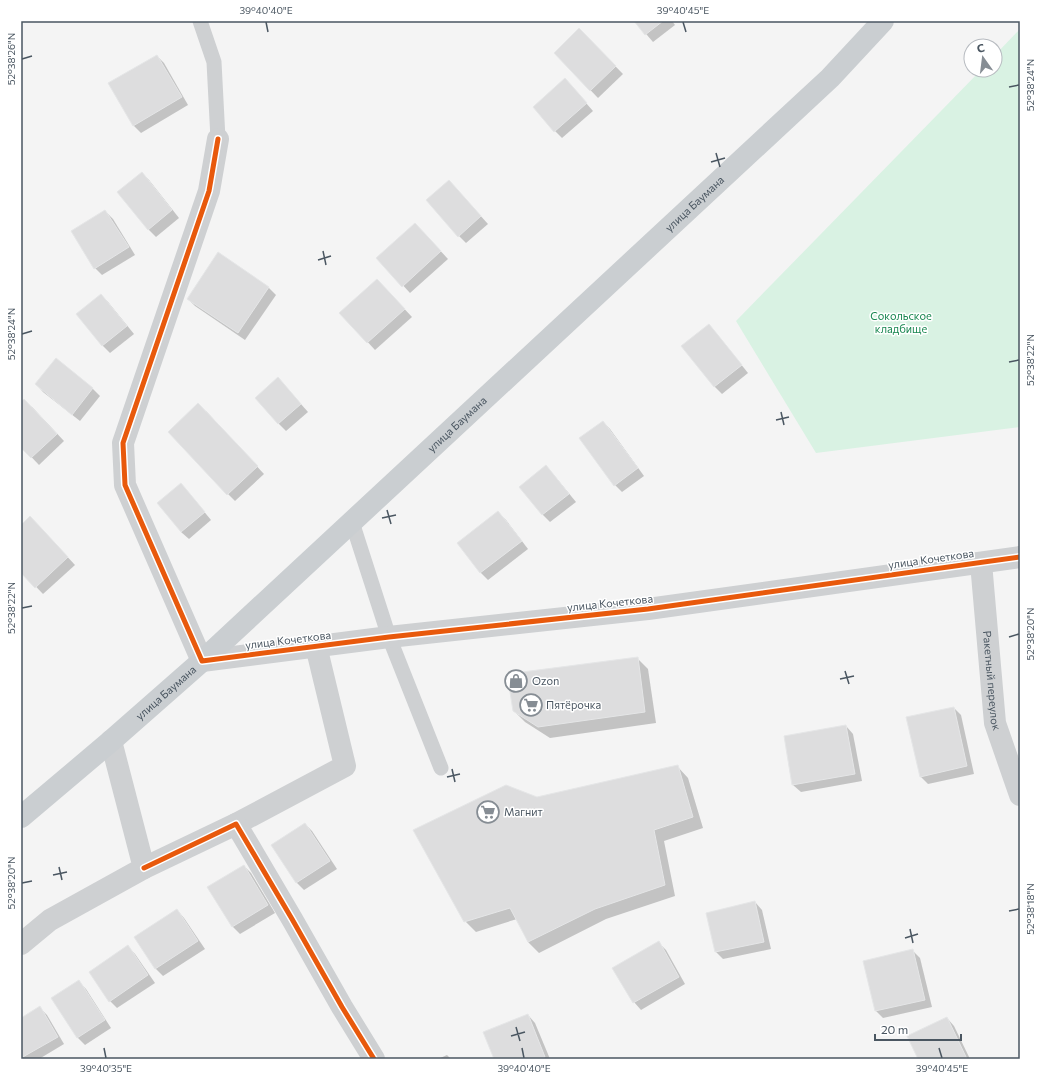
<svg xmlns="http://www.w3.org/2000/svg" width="1041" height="1080" font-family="Commissioner,sans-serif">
  <rect width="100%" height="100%" fill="#f4f4f4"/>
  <polygon fill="#d9f2e3" points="1020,29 1020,427 816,453 736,321 981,70 995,70 995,55"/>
  <g fill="#0003">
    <polygon points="635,21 672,21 675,25 653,42"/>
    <polygon points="579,29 623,74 598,98 555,53"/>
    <polygon points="157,56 164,63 188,105 141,133 133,125"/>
    <polygon points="572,87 593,111 562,138 555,131"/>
    <polygon points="142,173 149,180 179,218 156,237 148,229"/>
    <polygon points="449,181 488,224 466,243 459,236"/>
    <polygon points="105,211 113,219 135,255 102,275 95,268"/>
    <polygon points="423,232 448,259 410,293 378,258"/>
    <polygon points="384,287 412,317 375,350 341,313"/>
    <polygon points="269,288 276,295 245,340 195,306 188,299"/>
    <polygon points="101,295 108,302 134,334 110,353 103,346 77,314"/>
    <polygon points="709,325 716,333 748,373 722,394 714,386"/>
    <polygon points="56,359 93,389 100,396 80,421 43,392 36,384"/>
    <polygon points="285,386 308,412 286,431 278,423"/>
    <polygon points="21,403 32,407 64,441 39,465 21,446"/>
    <polygon points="206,411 264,474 235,501 228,494"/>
    <polygon points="603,422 610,429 644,476 622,492 615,485"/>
    <polygon points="546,466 553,474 576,502 550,522 543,515 520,487"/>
    <polygon points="188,492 211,520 189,539 181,532"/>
    <polygon points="498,513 506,520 528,549 488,580 481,573 459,544"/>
    <polygon points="38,525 75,565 43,594 21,571 21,527"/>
    <polygon points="637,658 648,669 656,723 550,738 525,722 514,711"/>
    <polygon points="954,708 961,715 974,774 928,784 920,776"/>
    <polygon points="846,726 853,734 862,781 801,792 793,785"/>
    <polygon points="677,766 688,778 703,828 664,841 675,896 606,919 539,953 528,942 517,919 476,932 465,921 537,798"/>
    <polygon points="305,824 312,831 337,869 304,890 297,883 272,845"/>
    <polygon points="244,866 251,873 275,913 240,934 232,926"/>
    <polygon points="755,902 762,910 771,949 723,959 716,952 707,913"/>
    <polygon points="177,910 184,918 205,949 163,976 156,969 135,937"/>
    <polygon points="658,942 666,950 685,984 641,1010 634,1002"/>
    <polygon points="128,947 135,954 155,983 117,1008 110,1001"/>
    <polygon points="913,951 920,958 932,1007 883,1018 876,1011 864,962"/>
    <polygon points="79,982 86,989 111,1028 85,1045 77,1037"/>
    <polygon points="40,1008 47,1015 64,1044 39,1059 21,1059 21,1019"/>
    <polygon points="528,1015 535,1023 550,1059 495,1059"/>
    <polygon points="947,1018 954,1026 970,1059 919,1059"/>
    <polygon points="447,1055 451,1059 438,1059"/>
  </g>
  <g fill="#ddddde" stroke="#e5e6e7">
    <polygon points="634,21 663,21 645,35"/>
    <polygon points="579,28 616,66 590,91 554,53"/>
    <polygon points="157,55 182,97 133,126 108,83"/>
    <polygon points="565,78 587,103 554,132 533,107"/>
    <polygon points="142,172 172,210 148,230 117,192"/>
    <polygon points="449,180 481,216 458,237 426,200"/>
    <polygon points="105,210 129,247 94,269 71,231"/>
    <polygon points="415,223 441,251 402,287 376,258"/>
    <polygon points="218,252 269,287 238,333 187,299"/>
    <polygon points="377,279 405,309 367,343 339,313"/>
    <polygon points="101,294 127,326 102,346 76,314"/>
    <polygon points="709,324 742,365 714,387 681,346"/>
    <polygon points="56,358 93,388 72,415 35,384"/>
    <polygon points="278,377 301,404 278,424 255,398"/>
    <polygon points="24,399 57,434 31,458 21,448 21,402"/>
    <polygon points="198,403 258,466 227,495 168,432"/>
    <polygon points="603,421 638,468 614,486 579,438"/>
    <polygon points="546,465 569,494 542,515 519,487"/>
    <polygon points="181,483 205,512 181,532 157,503"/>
    <polygon points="498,511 522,541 480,573 457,543"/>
    <polygon points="30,516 68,557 35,588 21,573 21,525"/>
    <polygon points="638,657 645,712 538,727 513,711 507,674"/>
    <polygon points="954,707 967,766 920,777 906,717"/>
    <polygon points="846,725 855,774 792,785 784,736"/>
    <polygon points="678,765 693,817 654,830 665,885 595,909 528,942 510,908 464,922 413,830 506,785 537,797"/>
    <polygon points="305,823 330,861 296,883 271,845"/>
    <polygon points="244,865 268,905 232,927 207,887"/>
    <polygon points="755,901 764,942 715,952 706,913"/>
    <polygon points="177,909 198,941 155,969 134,937"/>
    <polygon points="659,941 679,977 633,1003 612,968"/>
    <polygon points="128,945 148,975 109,1002 89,972"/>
    <polygon points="913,949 925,1000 875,1011 863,961"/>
    <polygon points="79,980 105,1020 77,1038 51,998"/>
    <polygon points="40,1006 58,1037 21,1058 21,1018"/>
    <polygon points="528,1014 545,1057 540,1059 494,1059 483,1032"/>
    <polygon points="947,1017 967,1059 918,1059 907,1036"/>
  </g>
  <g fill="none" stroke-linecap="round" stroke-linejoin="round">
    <g stroke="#ced0d2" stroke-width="15">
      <polyline points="200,21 214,62 218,139"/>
      <polyline points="352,522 389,637 441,768"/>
    </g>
    <g stroke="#ced0d2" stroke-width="22">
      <polyline points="218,139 209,191 123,443 125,485 202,661 389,637 648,609 1020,557"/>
      <path id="s1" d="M981,563L995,723L1020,795"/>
      <polyline points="236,824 345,766 316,646"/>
      <polyline points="144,868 236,824 292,919 342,1007 374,1059"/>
      <polyline points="21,944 50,920 144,868 111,741"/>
    </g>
    <path stroke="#caced1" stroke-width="22" id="s2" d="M21,817L111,741L202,661L830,78L883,21"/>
    <g stroke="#fff" stroke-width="8">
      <g id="cycleway">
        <polyline points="218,139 209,191 123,443 125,485 202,661 389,637 648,609 1020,557"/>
        <polyline points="144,868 236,824 292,919 342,1007 374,1059"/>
      </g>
    </g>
    <use href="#cycleway" stroke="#e8590c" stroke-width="5"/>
  </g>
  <path fill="none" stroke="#4a5661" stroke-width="1.5" d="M266,22L268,32M683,22L686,32M22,59L32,56M1009,87L1019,85M716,153L720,167M711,162L725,158M323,251L326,265M318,260L331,256M22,334L32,331M1009,362L1019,360M781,412L784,425M776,420L789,417M387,510L391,524M382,518L396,515M22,608L32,606M1009,637L1019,634M845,671L849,684M840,679L854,676M452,769L455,782M447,777L460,774M59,867L62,880M53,875L67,872M22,883L32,881M1009,911L1019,909M910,929L913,943M905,938L918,934M516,1027L520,1041M511,1036L525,1032M104,1048L106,1058M522,1048L524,1058M939,1048L942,1058"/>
  <defs>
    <g id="shop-ring" transform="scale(1.15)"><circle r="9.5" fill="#fff" stroke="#868d94" stroke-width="1.5"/><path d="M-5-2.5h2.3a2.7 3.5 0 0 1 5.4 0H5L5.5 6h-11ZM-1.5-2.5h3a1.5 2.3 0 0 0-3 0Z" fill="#868d94"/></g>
    <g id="supermarket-ring" transform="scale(1.15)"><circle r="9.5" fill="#fff" stroke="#868d94" stroke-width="1.5"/><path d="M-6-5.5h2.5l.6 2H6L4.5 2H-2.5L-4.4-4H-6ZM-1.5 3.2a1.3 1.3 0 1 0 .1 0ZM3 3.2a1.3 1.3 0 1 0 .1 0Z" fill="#868d94"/></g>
  </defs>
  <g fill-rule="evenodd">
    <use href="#shop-ring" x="516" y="681"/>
    <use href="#supermarket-ring" x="531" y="705"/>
    <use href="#supermarket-ring" x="488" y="812"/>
  </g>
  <g text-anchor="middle" stroke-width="3" stroke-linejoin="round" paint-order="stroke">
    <g font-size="11" fill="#4a5661" stroke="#fff">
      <text dy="4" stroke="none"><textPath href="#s2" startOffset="911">улица Баумана</textPath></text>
      <text dy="4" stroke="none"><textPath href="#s2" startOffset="587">улица Баумана</textPath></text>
      <text transform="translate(931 559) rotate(-8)" y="4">улица Кочеткова</text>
      <text transform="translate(610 603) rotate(-6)" y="4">улица Кочеткова</text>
      <text transform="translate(288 640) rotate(-7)" y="4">улица Кочеткова</text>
      <text dy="4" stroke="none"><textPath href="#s1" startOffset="118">Ракетный переулок</textPath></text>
      <text dy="4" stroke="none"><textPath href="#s2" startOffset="191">улица Баумана</textPath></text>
    </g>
    <g font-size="11" fill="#17864f" stroke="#fff">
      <text x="901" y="320">Сокольское<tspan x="901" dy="13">кладбище</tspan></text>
    </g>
    <g font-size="11" fill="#4a5661" stroke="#fff" text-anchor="start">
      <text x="532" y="685">Ozon</text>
      <text x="546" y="709">Пятёрочка</text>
      <text x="504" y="816">Магнит</text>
    </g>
  </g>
  <rect width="1041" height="1080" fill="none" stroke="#ffffff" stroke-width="44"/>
  <g transform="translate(983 58) rotate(346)"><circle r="19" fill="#ffffff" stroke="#b7bbc0"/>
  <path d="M0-3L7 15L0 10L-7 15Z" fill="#868d94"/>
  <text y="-6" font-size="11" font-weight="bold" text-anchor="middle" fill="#4a5661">С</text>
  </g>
  <path d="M875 1034v6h86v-6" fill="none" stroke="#4a5661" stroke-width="2"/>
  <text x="881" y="1034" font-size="12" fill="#4a5661" stroke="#ffffff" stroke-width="3" paint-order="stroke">20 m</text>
  <rect x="22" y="22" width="997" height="1036" fill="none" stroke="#4a5661" stroke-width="1.5"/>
  <g font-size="10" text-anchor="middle" fill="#4a5661">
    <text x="266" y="14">39°40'40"E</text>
    <text x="683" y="14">39°40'45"E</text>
    <text transform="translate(11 59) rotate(-90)" y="4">52°38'26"N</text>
    <text transform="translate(1030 85) rotate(-90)" y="4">52°38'24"N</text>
    <text transform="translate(11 334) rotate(-90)" y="4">52°38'24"N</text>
    <text transform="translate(1030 360) rotate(-90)" y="4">52°38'22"N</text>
    <text transform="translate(11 608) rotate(-90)" y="4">52°38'22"N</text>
    <text transform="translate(1030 634) rotate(-90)" y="4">52°38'20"N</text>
    <text transform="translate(11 883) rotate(-90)" y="4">52°38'20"N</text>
    <text transform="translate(1030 909) rotate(-90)" y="4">52°38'18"N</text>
    <text x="106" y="1072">39°40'35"E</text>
    <text x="524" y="1072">39°40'40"E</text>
    <text x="942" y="1072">39°40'45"E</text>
  </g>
</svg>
